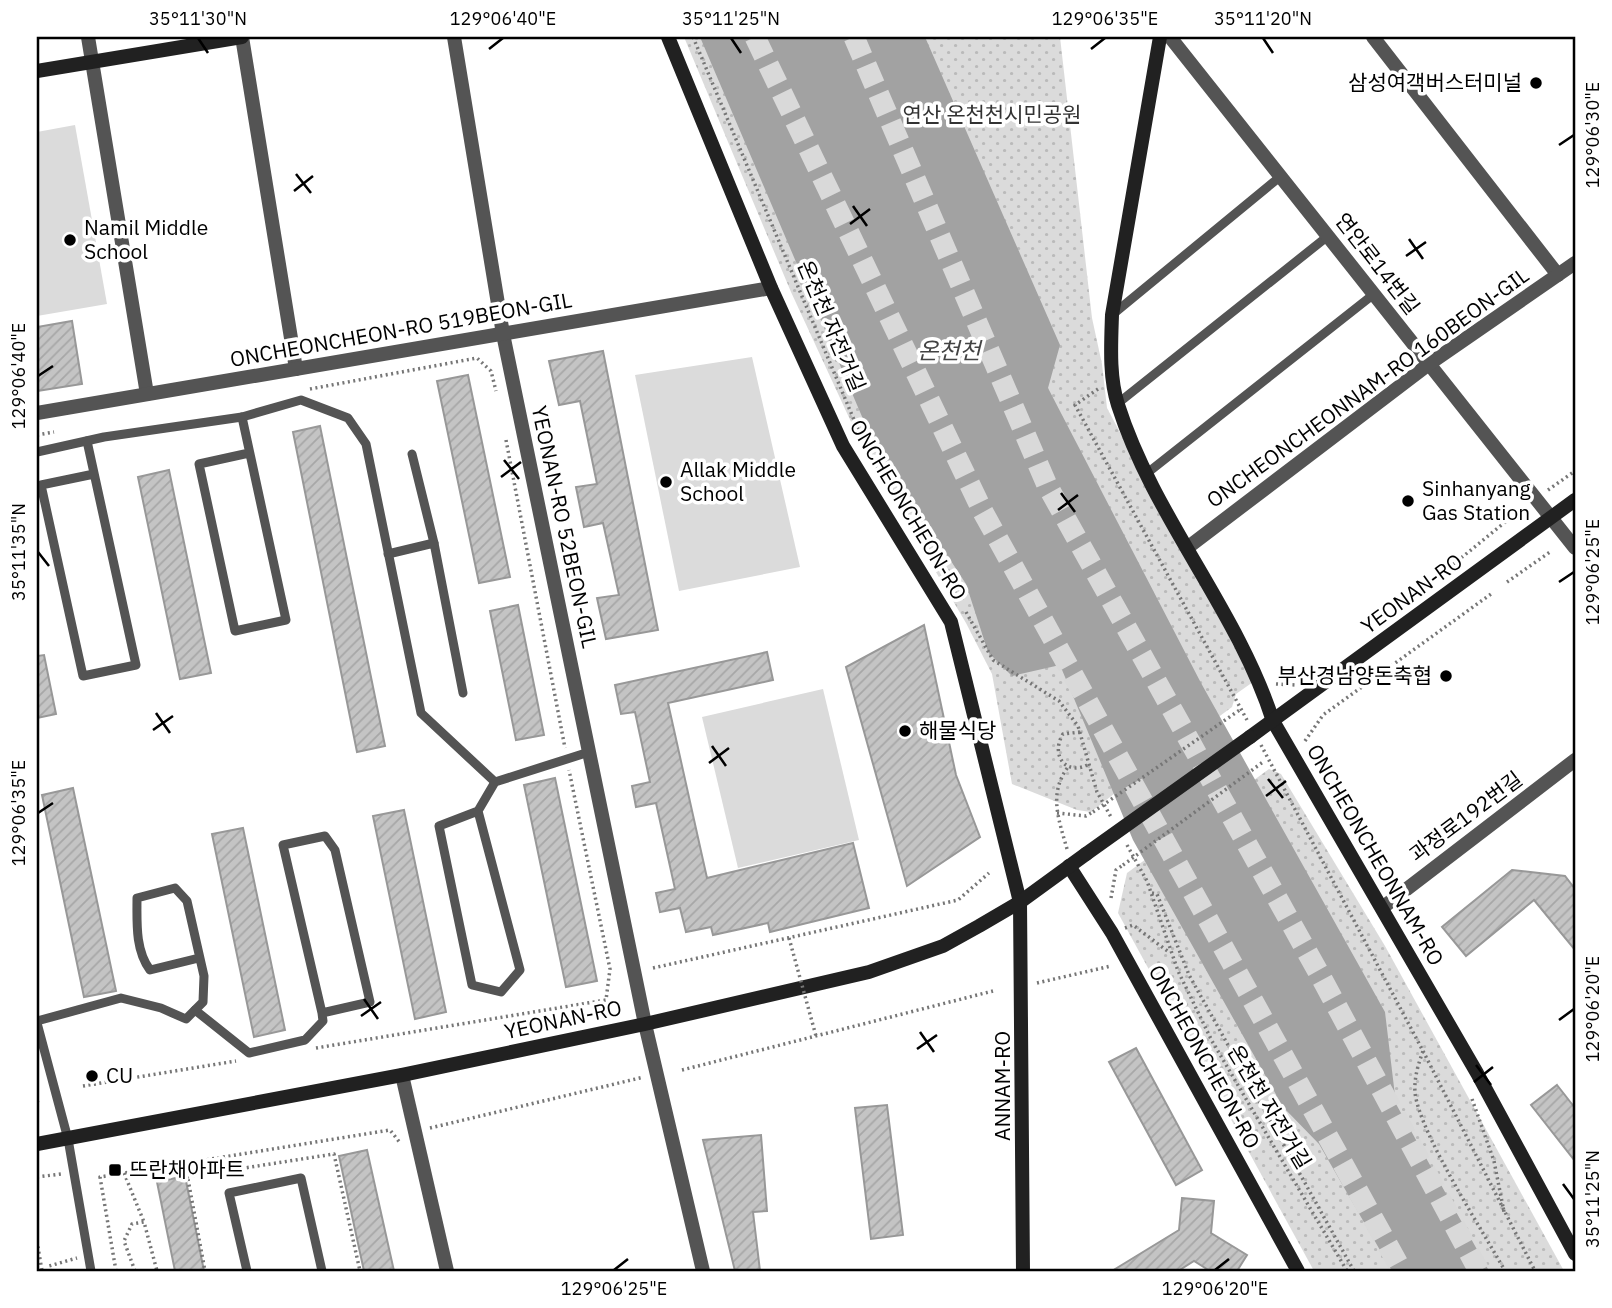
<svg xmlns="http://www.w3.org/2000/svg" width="1612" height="1308" font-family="'IBM Plex Sans','Noto Sans KR',sans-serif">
  <defs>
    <pattern id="park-dots" width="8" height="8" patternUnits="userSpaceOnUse" patternTransform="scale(1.75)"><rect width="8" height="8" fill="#dbdbdb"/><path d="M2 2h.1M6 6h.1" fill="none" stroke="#bababa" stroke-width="1.8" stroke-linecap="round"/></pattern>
    <pattern id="building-hatch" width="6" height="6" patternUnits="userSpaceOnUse" patternTransform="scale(1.75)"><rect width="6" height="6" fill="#c4c4c4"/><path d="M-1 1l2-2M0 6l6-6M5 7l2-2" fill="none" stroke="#a7a7a7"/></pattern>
  </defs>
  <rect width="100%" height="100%" fill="#fff"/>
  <g fill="url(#park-dots)">
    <polygon points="684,37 730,37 1068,653 1124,786 1091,812 1077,810 1012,784 992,674 966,623 864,450 791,292"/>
    <polygon points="875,37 1060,37 1092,318 1102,364 1107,408 1253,682 1236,694 1232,707 1209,724"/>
    <polygon points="1269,769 1281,774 1385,946 1564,1271 1314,1271 1118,913 1127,873"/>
  </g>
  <g fill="#dbdbdb">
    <polygon points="75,125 107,304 37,316 37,132"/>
    <polygon points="752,357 800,567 679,591 635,375"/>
    <polygon points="823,689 859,840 738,868 702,717"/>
  </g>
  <polygon fill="#a2a2a2" points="700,37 925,37 1060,345 1048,388 1201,683 1385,1012 1396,1104 1489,1271 1392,1271 1319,1144 1283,1107 1133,840 1060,665 1012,676 988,652 966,584 872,440"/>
  <g fill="url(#building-hatch)" stroke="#989898" stroke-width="2">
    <polygon points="72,321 82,384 37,391 37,327"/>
    <polygon points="603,351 658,630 606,639 597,598 619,595 603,523 584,527 576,487 597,484 580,401 559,405 549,361"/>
    <polygon points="468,375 510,577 479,583 437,381"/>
    <polygon points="320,426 385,746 357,752 293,432"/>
    <polygon points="169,470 211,673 180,679 138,477"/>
    <polygon points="518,605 544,735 516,740 490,611"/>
    <polygon points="924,625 956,775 980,837 907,886 846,667"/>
    <polygon points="767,652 773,680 668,703 707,878 853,843 869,908 770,932 768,923 713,935 711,927 686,932 680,908 660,912 656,893 675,889 656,803 636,807 632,786 650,782 635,712 621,714 615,685"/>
    <polygon points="44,655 56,714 37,718 37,656"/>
    <polygon points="555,778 597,981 566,987 524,785"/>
    <polygon points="73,788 116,991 84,997 42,795"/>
    <polygon points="404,810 446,1012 415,1019 373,816"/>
    <polygon points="243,828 285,1030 254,1037 212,834"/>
    <polygon points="1512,870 1565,876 1575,889 1575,950 1534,900 1466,956 1442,927"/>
    <polygon points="1136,1048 1202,1170 1176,1185 1109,1062"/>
    <polygon points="1557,1085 1575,1108 1575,1161 1531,1105"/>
    <polygon points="887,1105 903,1235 871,1239 855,1108"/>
    <polygon points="761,1135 767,1211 753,1212 760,1271 735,1271 703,1140"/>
    <polygon points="367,1150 394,1271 364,1271 339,1156"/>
    <polygon points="185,1176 204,1271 175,1271 157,1182"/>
    <polygon points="1182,1198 1214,1201 1211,1233 1247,1255 1237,1271 1210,1271 1194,1261 1178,1271 1112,1271 1179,1230"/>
  </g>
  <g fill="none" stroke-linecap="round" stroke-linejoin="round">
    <g stroke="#d9d9d9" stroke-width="21" stroke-dasharray="21 10" stroke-linecap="butt">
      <polyline points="755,37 983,512 1402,1271"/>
      <polyline points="854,37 1047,485 1321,977 1479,1271"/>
    </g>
    <g stroke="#767676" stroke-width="3.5" stroke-dasharray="2 3.5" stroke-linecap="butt">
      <polyline points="693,37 865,446 946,579"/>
      <polyline points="310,389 477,358 491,371 496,391"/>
      <polyline points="1098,389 1075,405 1247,720"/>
      <polyline points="37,435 54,432"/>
      <polyline points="506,440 565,748"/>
      <polyline points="1548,490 1575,471"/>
      <polyline points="1507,582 1550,552"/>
      <polyline points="1423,589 1520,510"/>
      <polyline points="966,612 993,660 1059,701 1078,726 1097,792 1111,817"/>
      <polyline points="1276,684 1295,685"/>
      <path d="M1080,732L1063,734C1050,755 1066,777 1089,764"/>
      <polyline points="1305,741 1323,715 1491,594"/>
      <path d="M1261,745L1423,1051C1418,1065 1414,1078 1415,1093C1420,1134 1483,1231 1505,1271"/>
      <polyline points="1057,813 1086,816 1093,812"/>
      <polyline points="1127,845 1147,881 1178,971 1212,1041 1347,1271"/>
      <path d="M1067,849C1059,820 1048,794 1068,767"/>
      <polyline points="1152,893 1157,894 1189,975 1354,1271"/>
      <polyline points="1111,898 1116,870 1123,865"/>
      <polyline points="1125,928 1133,925 1170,953"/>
      <polyline points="653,968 958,900 989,873"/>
      <polyline points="1037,983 1111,966"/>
      <polyline points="316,1048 606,1000 610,969 569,770"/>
      <polyline points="1423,1051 1535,1271"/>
      <polyline points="682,1070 993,991"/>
      <polyline points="83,1086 236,1061"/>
      <polyline points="1472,1099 1494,1161 1504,1212"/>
      <polyline points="37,1101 40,1100"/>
      <polyline points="430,1128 644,1077"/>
      <polyline points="185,1163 205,1271"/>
      <polyline points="124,1173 144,1222"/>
      <polyline points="37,1177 61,1174"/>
      <polyline points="187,1177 334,1154 360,1271"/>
      <polyline points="37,1241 42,1271"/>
      <polyline points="50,1271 49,1266 77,1258"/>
      <polyline points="116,1271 100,1177 390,1130 401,1144"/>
      <polyline points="135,1271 124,1241 132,1224 144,1222 157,1271"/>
    </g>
    <g stroke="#545454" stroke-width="9">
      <polyline points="1112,315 1281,176"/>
      <polyline points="1117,404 1328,236"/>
      <polyline points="242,417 286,620 235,631 199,464 249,453"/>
      <polyline points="87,441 136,665 83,676 41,485 94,474"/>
      <polyline points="37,452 104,437 242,417 301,400 348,418 366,444 421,713 495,782"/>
      <polyline points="412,454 434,543"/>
      <polyline points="1146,474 1374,294"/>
      <polyline points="388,554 434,543 463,693"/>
      <polyline points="478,811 520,970 501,992 472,985 439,826 478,811 495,782 589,752"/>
      <polyline points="195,1010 249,1053 305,1040 323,1021 322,1013 283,845 325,836 335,850 370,1002 322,1013"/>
      <path d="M37,1021L121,998L161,1008L186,1019L203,1002L204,976L187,901L175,888L137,898C137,922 135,950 150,970L199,958"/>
      <polyline points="37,1023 68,1139 91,1271"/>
      <polyline points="247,1271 229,1193 301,1178 322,1271"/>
    </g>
    <g stroke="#545454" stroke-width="14">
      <polyline points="88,37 147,394"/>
      <polyline points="242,37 296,369"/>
      <polyline points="454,37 503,334 645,1024 703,1271"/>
      <polyline points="1170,37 1575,548"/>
      <polyline points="1373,37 1558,275"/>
      <polyline points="37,413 771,288"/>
      <polyline points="1187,548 1429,364 1575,263"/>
      <polyline points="1382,908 1575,760"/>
      <polyline points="402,1075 447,1271"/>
    </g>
    <g stroke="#212121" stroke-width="14">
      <polyline points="668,37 771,288 843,446 951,622 1020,902 1023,1271"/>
      <path d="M1160,37L1112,315C1111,345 1109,377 1118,405C1154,518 1237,609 1273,721L1477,1073L1575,1254"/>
      <polyline points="37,71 242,37"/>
      <polyline points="1250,737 1575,500"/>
      <polyline points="1069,866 1112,933 1298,1271"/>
      <polyline points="37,1144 402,1075 645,1024 869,972 943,946 979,926 1020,902 1086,854"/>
    </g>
    <g stroke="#767676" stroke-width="3.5" stroke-dasharray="2 3.5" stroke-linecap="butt">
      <polyline points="1093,812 1241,709"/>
      <polyline points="1123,865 1263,762"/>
      <polyline points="789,938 816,1036"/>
    </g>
    <polyline stroke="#212121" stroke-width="14" points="1086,854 1250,737"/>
  </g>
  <path fill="none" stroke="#000" stroke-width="2.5" d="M198,38L208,53M731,38L741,53M1263,38L1273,53M489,49L503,38M1091,49L1105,38M1559,145L1574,135M296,174L311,193M294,191L313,176M853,206L867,226M850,224L870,209M1409,239L1423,259M1406,256L1426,242M38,376L53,366M504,460L519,479M501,477L521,462M1061,493L1075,512M1058,510L1078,495M38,552L49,566M1559,582L1574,572M156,713L170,733M153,730L173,716M712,746L726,766M709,763L729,748M1268,779L1283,798M1266,796L1286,781M38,813L53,803M364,999L378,1019M361,1016L381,1002M1559,1020L1574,1009M920,1032L934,1052M917,1049L937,1035M1476,1065L1491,1085M1474,1082L1493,1067M1563,1184L1574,1199M614,1270L628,1259M1215,1270L1229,1259"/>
  <g fill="#000" stroke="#fff" stroke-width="2.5">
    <circle cx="1536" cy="83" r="7"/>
    <circle cx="70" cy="240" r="7"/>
    <circle cx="666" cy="482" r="7"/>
    <circle cx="1408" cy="501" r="7"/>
    <circle cx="1446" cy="676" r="7"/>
    <circle cx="905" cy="731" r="7"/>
    <circle cx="92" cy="1076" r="7"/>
    <rect x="108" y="1163" width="14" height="14" rx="3.5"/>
  </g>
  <g text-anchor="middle" stroke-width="7" stroke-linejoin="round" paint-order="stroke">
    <g font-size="21" fill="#000" stroke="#fff" text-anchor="start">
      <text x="1522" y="90" text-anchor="end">삼성여객버스터미널</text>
      <text x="84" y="235">Namil Middle<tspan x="84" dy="24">School</tspan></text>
      <text x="680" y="477">Allak Middle<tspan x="680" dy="24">School</tspan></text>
      <text x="1422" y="496">Sinhanyang<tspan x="1422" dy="24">Gas Station</tspan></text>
      <text x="1432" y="683" text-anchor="end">부산경남양돈축협</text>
      <text x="919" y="738">해물식당</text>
      <text x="106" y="1083">CU</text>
      <text x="129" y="1177">뜨란채아파트</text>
    </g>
    <g font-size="21" fill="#323232" stroke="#fff">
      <text x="992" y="122">연산 온천천시민공원</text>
    </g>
    <g font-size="21" fill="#000" stroke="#fff">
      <text transform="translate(1377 264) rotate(52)" y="7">연안로14번길</text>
      <text transform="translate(831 326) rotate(67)" y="7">온천천 자전거길</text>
      <text transform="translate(401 330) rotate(-10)" y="7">ONCHEONCHEON-RO 519BEON-GIL</text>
      <text transform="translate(1368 388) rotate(-36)" y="7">ONCHEONCHEONNAM-RO 160BEON-GIL</text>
      <text transform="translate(908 510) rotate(59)" y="7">ONCHEONCHEON-RO</text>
      <text transform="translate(564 527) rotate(78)" y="7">YEONAN-RO 52BEON-GIL</text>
      <text transform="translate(1412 594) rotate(-36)" y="7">YEONAN-RO</text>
      <text transform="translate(1466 817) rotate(-37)" y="7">과정로192번길</text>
      <text transform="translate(1375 855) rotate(60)" y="7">ONCHEONCHEONNAM-RO</text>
      <text transform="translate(563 1020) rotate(-12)" y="7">YEONAN-RO</text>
      <text transform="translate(1204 1057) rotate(61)" y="7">ONCHEONCHEON-RO</text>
      <text transform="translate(1003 1086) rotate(-90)" y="7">ANNAM-RO</text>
      <text transform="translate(1269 1107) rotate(59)" y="7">온천천 자전거길</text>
    </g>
    <g font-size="23" font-style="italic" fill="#434343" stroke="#fff">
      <text x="949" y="359">온천천</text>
    </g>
  </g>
  <rect width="1612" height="1308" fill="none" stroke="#ffffff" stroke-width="77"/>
  <rect x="38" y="38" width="1536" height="1232" fill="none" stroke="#000" stroke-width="2.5"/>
  <g font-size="18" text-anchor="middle" fill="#000">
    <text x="198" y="25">35°11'30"N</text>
    <text x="503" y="25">129°06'40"E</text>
    <text x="731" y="25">35°11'25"N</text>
    <text x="1105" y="25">129°06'35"E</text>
    <text x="1263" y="25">35°11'20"N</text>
    <text transform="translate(1593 135) rotate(-90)" y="6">129°06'30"E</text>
    <text transform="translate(19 376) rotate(-90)" y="6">129°06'40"E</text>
    <text transform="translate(19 552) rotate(-90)" y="6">35°11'35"N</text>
    <text transform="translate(1593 572) rotate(-90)" y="6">129°06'25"E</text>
    <text transform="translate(19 813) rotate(-90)" y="6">129°06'35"E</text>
    <text transform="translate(1593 1009) rotate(-90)" y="6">129°06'20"E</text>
    <text transform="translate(1593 1199) rotate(-90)" y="6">35°11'25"N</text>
    <text x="614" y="1295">129°06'25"E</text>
    <text x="1215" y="1295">129°06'20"E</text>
  </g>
</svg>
